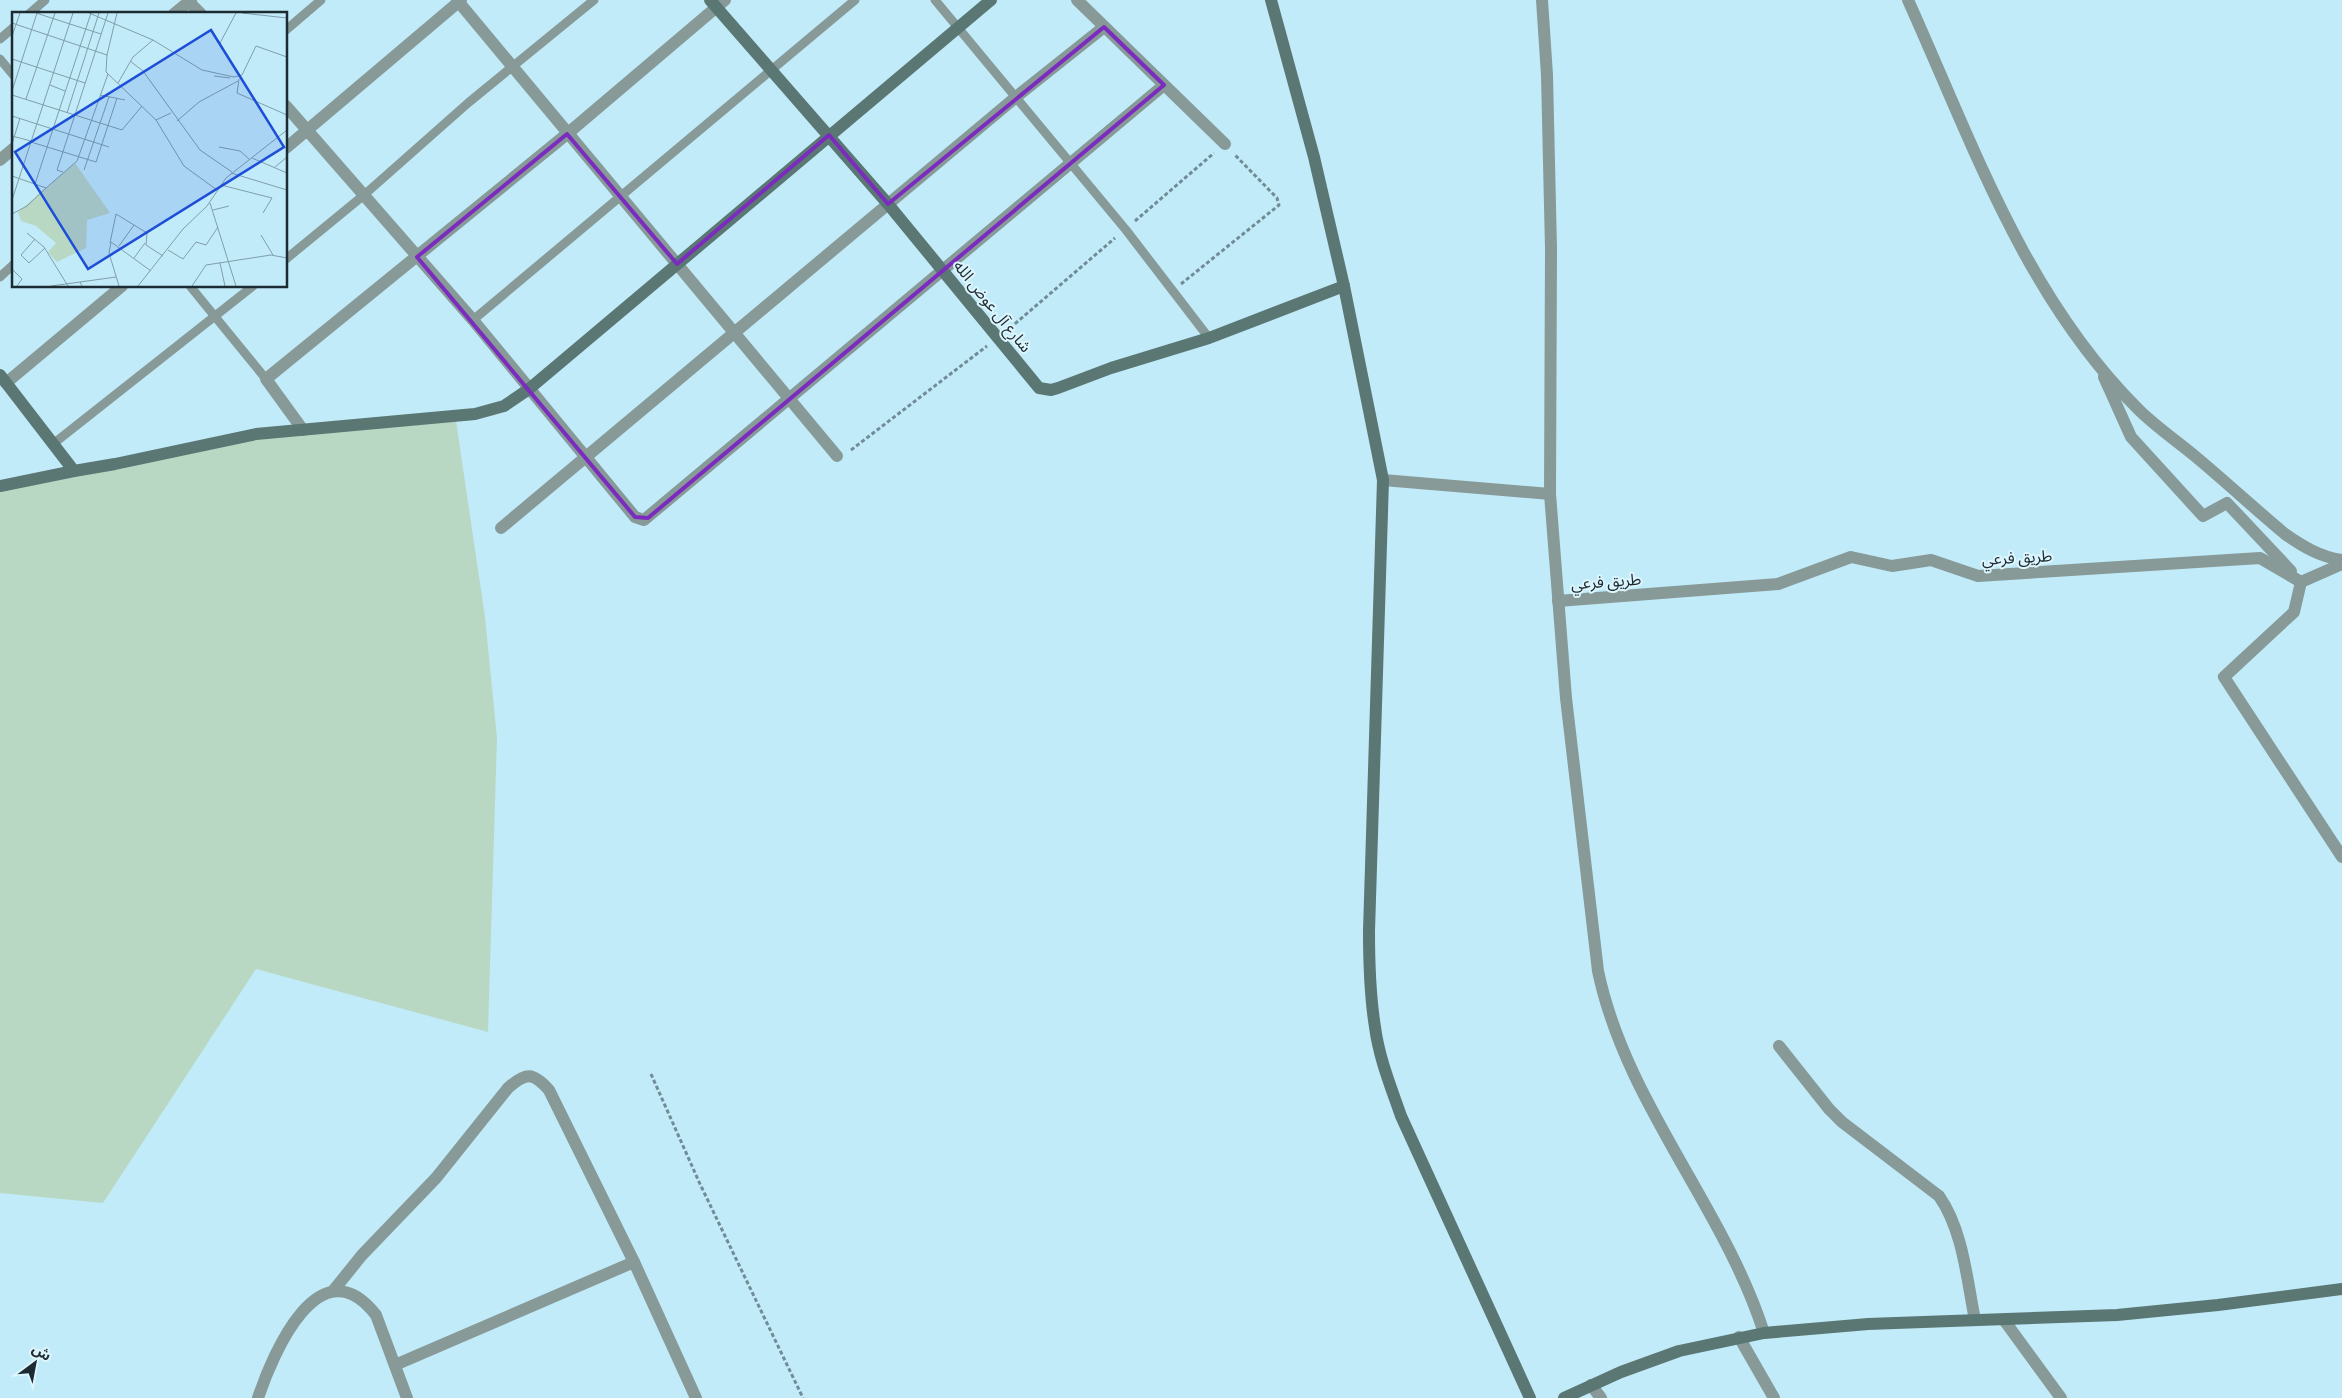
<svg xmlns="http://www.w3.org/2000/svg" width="2342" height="1398" font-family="Barlow,'Noto Sans Arabic',sans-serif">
  <rect width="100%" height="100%" fill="#c2ebf9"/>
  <polygon fill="#b9d8c3" points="455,414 485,617 497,738 488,1032 256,969 103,1203 0,1193 0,487 266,434"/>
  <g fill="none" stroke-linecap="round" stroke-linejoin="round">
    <g stroke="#708c96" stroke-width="3" stroke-dasharray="4 2.5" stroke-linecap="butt">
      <polyline points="1135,221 1214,153"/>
      <polyline points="1181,284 1279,205 1277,198 1234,154"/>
      <polyline points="1010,328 1115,238"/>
      <polyline points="851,450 987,346"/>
      <polyline points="651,1074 700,1184 803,1398"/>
    </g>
    <g stroke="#879a98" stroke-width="9">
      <polyline points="935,0 1126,230 1209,338"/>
      <polyline points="29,14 45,0"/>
      <polyline points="286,30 321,0"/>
      <polyline points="0,39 14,27"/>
      <polyline points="0,59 14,76"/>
      <polyline points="286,259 364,195 468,103 594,0"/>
      <polyline points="0,277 14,264"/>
      <polyline points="190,286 266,379"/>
      <polyline points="473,320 855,0"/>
      <polyline points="53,444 253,286"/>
    </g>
    <g stroke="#879a98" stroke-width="12">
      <polyline points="457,0 837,456"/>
      <polyline points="1077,0 1225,144"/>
      <path d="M1542,0L1547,75L1551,249L1550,494L1566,698L1598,971C1626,1104 1724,1207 1764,1333"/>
      <path d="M1908,0C1972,142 2025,297 2138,409C2156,427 2177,441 2196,457C2226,482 2255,509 2285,534C2302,546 2320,557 2342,560"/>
      <polyline points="189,2 201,14"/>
      <polyline points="174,14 191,0"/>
      <polyline points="286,106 473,320 635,517 644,520 1164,85"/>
      <polyline points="286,148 461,0"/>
      <polyline points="0,160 14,148"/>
      <polyline points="2104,377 2131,437 2203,516 2227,503 2291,571"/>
      <polyline points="6,383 122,286"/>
      <polyline points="303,430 266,379 567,134 725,0"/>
      <polyline points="1383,480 1550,494"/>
      <polyline points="501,528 1016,97 1104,27"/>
      <polyline points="2342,564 2301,582 2294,612 2224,677 2342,857"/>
      <polyline points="1558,601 1778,584 1851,557 1892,566 1931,560 1978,576 2260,558 2301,582"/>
      <path d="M1779,1046L1829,1109L1842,1122L1939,1196C1963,1230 1967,1280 1975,1320"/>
      <path d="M333,1291L362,1255L436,1178L508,1088C526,1072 533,1072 549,1090L634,1262L696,1398"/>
      <polyline points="2004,1320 2061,1398"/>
      <polyline points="1739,1337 1774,1398"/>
      <polyline points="395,1365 634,1262"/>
      <polyline points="1591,1385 1601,1398"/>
      <path d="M258,1398C273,1353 320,1243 376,1315L407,1398"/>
    </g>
    <g stroke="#5a7774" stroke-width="12">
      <polyline points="710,0 888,204 1039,388 1051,390 1058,388 1111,368 1209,338 1344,286"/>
      <path d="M1271,0L1314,157L1344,286L1383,480L1369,931C1369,964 1370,996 1375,1027C1379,1058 1391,1087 1401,1116L1530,1398"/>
      <polyline points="0,375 74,471 115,464 256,434 475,414 504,406 529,389 991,0"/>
      <polyline points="0,486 74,471"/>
      <polyline points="1564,1398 1621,1372 1679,1351 1764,1333 1868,1324 2117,1315 2218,1305 2342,1289"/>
    </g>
  </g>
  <path fill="none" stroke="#7b2cbf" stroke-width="4" stroke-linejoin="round" d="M1104,27L1164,85L648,518L635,517L417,257L567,134L677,264L829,135L888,204Z"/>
  <g text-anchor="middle" stroke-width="4" stroke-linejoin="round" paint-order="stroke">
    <g font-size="16" fill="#1c2b31" stroke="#ddf5fd">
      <text transform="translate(993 306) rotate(51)" y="6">شارع آل عوض الله</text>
      <text transform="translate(2017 557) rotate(-3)" y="6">طريق فرعي</text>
      <text transform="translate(1606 581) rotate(-4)" y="6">طريق فرعي</text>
    </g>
  </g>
  <g transform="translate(12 12)">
    <rect width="275" height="275" fill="#c2ebf9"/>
    <path d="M63,151L98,201L75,208L74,236L45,250L36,240L44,231L24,214L9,209L6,200Z" fill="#b9d8c3"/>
    <path fill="none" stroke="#809ea9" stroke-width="1" d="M24,1L89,22M77,1L141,28L121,45L106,71M105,1L95,43L94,60L144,108L172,154L205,178M230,1L275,6M0,11L95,43M0,24L8,1M141,28L190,58L222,65L230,63L244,34L275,45M208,31L224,1M0,47L73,71M118,49L131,59L188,138L220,160M202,64L218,66M227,67L225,81L275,103M38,73L53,79M0,79L25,1M0,83L110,118L130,94M88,83L113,88M14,87L43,1M55,101L87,1M0,104L97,135M144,108L159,101M165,109L187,90L226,69M0,124L19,129M19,130L84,150L105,86M0,132L8,106M207,135L228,139L237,147M240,146L275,161M263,155L275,145M72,158L97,85M51,160L45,158L96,1M219,161L275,178M0,164L34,176L65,149L96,62M23,172L79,1M209,173L260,186L251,201M0,188L61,1M198,191L224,274M201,198L217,194M0,202L15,194L34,176M15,221L32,235L56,274M249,223L261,243M23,227L9,243L17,251L33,236M98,231L104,202L135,221L134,233L151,244M107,234L122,213M156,238L171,247L184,230L194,233L206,215M122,246L133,231M208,251L213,274M0,257L10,267L5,274M68,270L104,265M39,274L68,270L70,274M107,274L97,241L99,230L139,259M126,274L171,217L195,194L214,166L275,118M180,274L194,253L259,243L275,246"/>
    <path fill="#1d4ed8" fill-opacity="0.15" stroke="#1d4ed8" stroke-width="2.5" d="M199,18L272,135L76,257L3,140Z"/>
    <rect width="275" height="275" fill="none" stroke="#1c2b31" stroke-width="2.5"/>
  </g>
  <g transform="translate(35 1363) rotate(32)" stroke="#ddf5fd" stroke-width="4" paint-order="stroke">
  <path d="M0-4L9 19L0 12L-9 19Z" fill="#1c2b31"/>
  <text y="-8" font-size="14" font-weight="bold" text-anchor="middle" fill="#1c2b31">ش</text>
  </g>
</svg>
